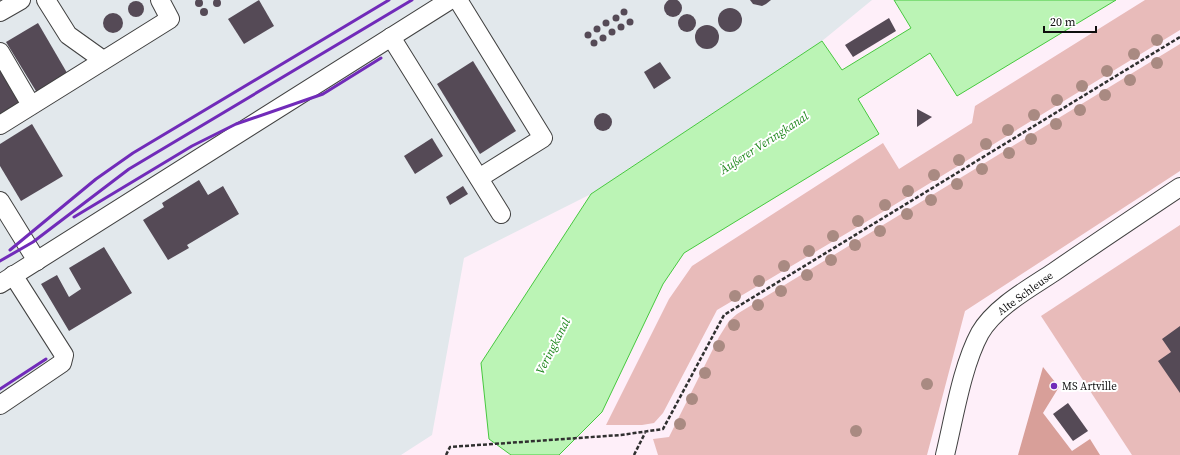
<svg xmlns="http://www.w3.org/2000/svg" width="1180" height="455" font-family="'Source Serif 4',serif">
  <rect width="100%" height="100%" fill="#feeff9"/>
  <polygon fill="#e2e8ec" points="0,0 872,0 822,41 591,194 464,258 432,435 401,455 0,455"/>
  <g fill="#e8bbba">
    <polygon points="1145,0 1180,0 1180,30 881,213 717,310 663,413 654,423 642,425 606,425 669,299 692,266 883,143 899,169 972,123 975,106"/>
    <polygon points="1180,44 1180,171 965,311 927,455 658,455 653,439 669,437 719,337 729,321 737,314"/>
    <polygon points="1180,225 1180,455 1132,455 1041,316"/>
  </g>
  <polygon fill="#d89f99" points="1043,367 1059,387 1043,413 1072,451 1090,439 1100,455 1018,455"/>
  <polygon fill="#bbf4b5" stroke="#47c83f" points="894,0 1116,0 957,96 930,53 858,99 879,134 684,253 663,284 602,412 559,455 511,455 489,439 481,363 591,194 822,41 842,70 911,28"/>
  <g fill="#554a56">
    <circle cx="673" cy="8" r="9"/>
    <circle cx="217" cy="3" r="4"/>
    <circle cx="199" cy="3" r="4"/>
    <polygon points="259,0 274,26 244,44 228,19"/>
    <polygon points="750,0 771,0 766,4 762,6 753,4"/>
    <circle cx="136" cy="9" r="8"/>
    <circle cx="204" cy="12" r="4"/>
    <circle cx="624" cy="12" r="3.5"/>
    <circle cx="730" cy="20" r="12"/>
    <circle cx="113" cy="23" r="10"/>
    <circle cx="687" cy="23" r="9"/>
    <circle cx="616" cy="18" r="3.5"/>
    <polygon points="889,18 896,31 853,57 845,45"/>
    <circle cx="630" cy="22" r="3.5"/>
    <circle cx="606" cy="23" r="3.5"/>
    <polygon points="38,23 70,78 39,96 6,42"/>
    <circle cx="621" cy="27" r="3.5"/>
    <circle cx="707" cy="37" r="12"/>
    <circle cx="597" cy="29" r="3.5"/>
    <circle cx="612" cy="32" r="3.5"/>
    <circle cx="588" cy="35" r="3.5"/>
    <circle cx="603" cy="38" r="3.5"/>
    <circle cx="594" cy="43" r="3.5"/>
    <polygon points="473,61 516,131 480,154 437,84"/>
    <polygon points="660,62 671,78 654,89 644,72"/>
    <polygon points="0,70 21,106 0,119"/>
    <polygon points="917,109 932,117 917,127"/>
    <circle cx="603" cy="122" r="9"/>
    <polygon points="32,124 63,176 21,201 0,166 0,144"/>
    <polygon points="432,138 443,156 415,174 404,156"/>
    <polygon points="199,180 208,195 223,186 239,214 187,245 189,248 168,260 143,220 164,207 162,203"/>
    <polygon points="463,186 468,194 450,205 446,197"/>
    <polygon points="104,247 132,293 69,331 41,284 57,275 69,297 81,289 69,268"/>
    <polygon points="1180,326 1180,393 1158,361 1171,352 1162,339"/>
    <polygon points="1068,403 1088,431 1073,441 1053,414"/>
  </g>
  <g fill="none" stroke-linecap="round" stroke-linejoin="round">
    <g stroke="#414141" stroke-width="20">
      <g id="minor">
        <polyline points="46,0 68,35 103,60"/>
        <polyline points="458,0 543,138 479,178"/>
        <polyline points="0,12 21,0"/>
        <polyline points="391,37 501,214"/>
        <polyline points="0,52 31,105"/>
        <polyline points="0,125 170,19 160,0"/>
        <polyline points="0,201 37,261"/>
        <polyline points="0,284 450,0"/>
        <polyline points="0,405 62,363 64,355 13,275"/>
        <path d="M945,455C954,418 962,366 980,333C995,307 1030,288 1054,272C1096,243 1138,215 1180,187"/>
      </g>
    </g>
    <g stroke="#303030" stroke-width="2.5" stroke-dasharray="4 2" stroke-linecap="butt">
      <polyline points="446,455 450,447 621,435 663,429 724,315 1180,37"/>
      <polyline points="634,455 645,433"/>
    </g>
    <use href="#minor" stroke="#fff" stroke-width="18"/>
    <g stroke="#712bb9" stroke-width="3">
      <polyline points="74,217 192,146 236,124 323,94 381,58"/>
      <polyline points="10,250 96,179 133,153 389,0"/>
      <polyline points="0,261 33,242 129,169 412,0"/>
      <polyline points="0,389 46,359"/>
    </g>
  </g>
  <g fill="#a98a82">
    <circle cx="1157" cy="40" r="6"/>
    <circle cx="1134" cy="54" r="6"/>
    <circle cx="1157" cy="63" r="6"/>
    <circle cx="1107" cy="71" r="6"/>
    <circle cx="1130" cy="80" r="6"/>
    <circle cx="1082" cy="86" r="6"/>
    <circle cx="1105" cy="95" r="6"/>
    <circle cx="1057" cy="100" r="6"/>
    <circle cx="1080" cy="110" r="6"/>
    <circle cx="1034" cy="115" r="6"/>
    <circle cx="1056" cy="124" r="6"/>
    <circle cx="1008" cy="130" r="6"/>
    <circle cx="1031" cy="139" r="6"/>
    <circle cx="986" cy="144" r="6"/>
    <circle cx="1009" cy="153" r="6"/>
    <circle cx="959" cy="160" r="6"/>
    <circle cx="982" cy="169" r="6"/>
    <circle cx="934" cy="175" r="6"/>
    <circle cx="957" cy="184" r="6"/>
    <circle cx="908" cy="191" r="6"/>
    <circle cx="931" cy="200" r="6"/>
    <circle cx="885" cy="205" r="6"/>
    <circle cx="907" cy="214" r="6"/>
    <circle cx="858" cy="221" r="6"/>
    <circle cx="880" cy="231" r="6"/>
    <circle cx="833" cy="236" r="6"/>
    <circle cx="855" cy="245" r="6"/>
    <circle cx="809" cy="251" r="6"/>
    <circle cx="831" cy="260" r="6"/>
    <circle cx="784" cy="266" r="6"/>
    <circle cx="807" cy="275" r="6"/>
    <circle cx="759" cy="281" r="6"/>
    <circle cx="781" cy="291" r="6"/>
    <circle cx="735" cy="296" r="6"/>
    <circle cx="758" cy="305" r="6"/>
    <circle cx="734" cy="325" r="6"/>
    <circle cx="719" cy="346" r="6"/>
    <circle cx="705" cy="373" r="6"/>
    <circle cx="927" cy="384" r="6"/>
    <circle cx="692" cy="399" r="6"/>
    <circle cx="680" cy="424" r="6"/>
    <circle cx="856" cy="431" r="6"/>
  </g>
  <circle fill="#712bb9" stroke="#fff" stroke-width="1.5" cx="1054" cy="386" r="4"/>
  <g text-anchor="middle" stroke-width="4" stroke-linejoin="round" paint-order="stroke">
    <g font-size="11" fill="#0e0e0e" stroke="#fff">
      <text transform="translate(1025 293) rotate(-36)" y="4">Alte Schleuse</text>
    </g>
    <g font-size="11" fill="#0e0e0e" stroke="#fff" text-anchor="start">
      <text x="1062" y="390">MS Artville</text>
    </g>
    <g font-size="12" font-style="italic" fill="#1c861a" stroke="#fff">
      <text transform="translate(764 143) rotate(-33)" y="4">Äußerer Veringkanal</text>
      <text transform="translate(553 346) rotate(-63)" y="4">Veringkanal</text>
    </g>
  </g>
  <path d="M1044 26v6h52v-6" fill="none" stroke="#0e0e0e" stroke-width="2"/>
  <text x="1050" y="26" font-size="12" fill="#0e0e0e" stroke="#ffffff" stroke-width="3" paint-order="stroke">20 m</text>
</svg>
